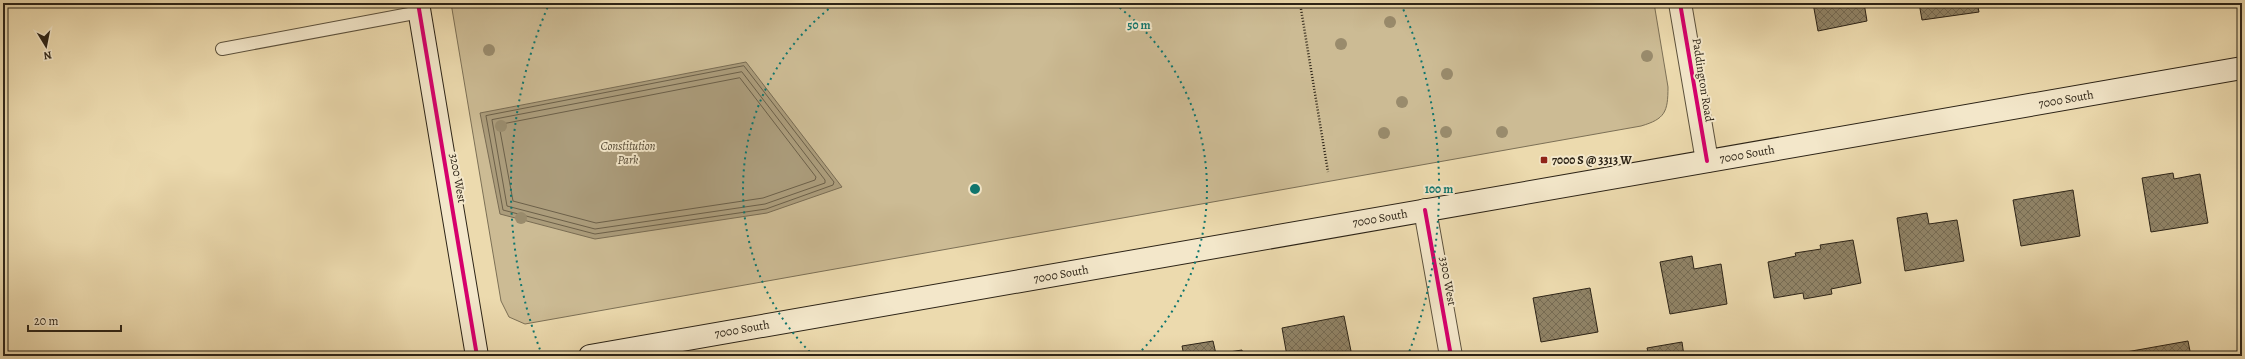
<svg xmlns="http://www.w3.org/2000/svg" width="2245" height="359" font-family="Alegreya,serif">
  <defs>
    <pattern id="building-cross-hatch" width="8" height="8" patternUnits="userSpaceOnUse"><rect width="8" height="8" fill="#908366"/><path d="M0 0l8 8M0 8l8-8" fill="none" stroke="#766b53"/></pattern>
  </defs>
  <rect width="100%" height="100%" fill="#ecdaae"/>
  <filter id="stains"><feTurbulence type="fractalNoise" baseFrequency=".005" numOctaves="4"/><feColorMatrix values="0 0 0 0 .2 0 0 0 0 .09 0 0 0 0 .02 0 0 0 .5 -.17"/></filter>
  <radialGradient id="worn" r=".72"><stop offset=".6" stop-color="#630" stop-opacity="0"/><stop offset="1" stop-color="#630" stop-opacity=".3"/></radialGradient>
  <path fill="#ccbb94" stroke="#7c7056" d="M451,3H1654L1668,87C1668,112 1665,119 1641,126L525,324L509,317L501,301Z"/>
  <polygon fill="#ab9c7b" stroke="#796c53" points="746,62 842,187 767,213 595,239 500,214 480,113"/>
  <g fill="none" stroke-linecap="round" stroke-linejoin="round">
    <g stroke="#6c6049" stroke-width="1">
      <polygon points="744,66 834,182 833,185 766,209 595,234 503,210 486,116"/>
      <polygon points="742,72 825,180 825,183 765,204 595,229 507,206 492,120"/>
      <polygon points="740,78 816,177 815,180 763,198 596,223 513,201 499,125"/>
    </g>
  </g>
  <g fill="url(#building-cross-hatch)" stroke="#2d2417">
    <polygon points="1813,3 1864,3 1867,21 1818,31"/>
    <polygon points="1919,3 2003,3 1978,7 1979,12 1922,20"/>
    <polygon points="2173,173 2174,179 2200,174 2208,223 2151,232 2142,178"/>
    <polygon points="2073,190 2080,236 2021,246 2013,200"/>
    <polygon points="1927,213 1929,224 1957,220 1964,261 1905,271 1897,218"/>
    <polygon points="1853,240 1861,283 1831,289 1832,294 1804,299 1803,293 1774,298 1768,262 1796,256 1795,253 1821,249 1820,245"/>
    <polygon points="1692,256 1694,269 1721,264 1727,304 1670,314 1660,262"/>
    <polygon points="1590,288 1598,332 1541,342 1533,298"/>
    <polygon points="1344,316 1352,356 1287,356 1282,328"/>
    <polygon points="1213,341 1216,354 1242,350 1243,356 1184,356 1182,346"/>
    <polygon points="2188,341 2191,356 2127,356 2126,352"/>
    <polygon points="1682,342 1684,356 1649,356 1647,348"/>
  </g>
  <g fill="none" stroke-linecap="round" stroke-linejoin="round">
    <g stroke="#5d523d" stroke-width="14">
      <polyline id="lane" points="222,49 420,12"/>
    </g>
    <g stroke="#5d523d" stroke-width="24">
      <g id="street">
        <polyline points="1680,3 1707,161"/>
        <polyline points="1425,210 1451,356"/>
      </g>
    </g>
    <g stroke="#2d2417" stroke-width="24">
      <g id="secondary">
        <polyline points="418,3 477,356"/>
        <polyline points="590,356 2242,68"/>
      </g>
    </g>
    <polyline stroke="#2d2417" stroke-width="2.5" stroke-dasharray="1 2" stroke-linecap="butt" points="1300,3 1328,172"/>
    <use href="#lane" stroke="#f3e7ca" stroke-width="12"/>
    <use href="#street" stroke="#f3e7ca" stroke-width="22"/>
    <use href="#secondary" stroke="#f3e7ca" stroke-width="22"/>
    <g stroke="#f3e7ca" stroke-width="6">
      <g id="cycleway">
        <polyline points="418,3 477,356"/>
        <polyline points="1680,3 1707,161"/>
        <polyline points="1425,210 1451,356"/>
      </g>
    </g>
    <use href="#cycleway" stroke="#d6006c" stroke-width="4"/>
  </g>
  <g fill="#998b6c">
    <circle cx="1390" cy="22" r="6"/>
    <circle cx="1341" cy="44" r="6"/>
    <circle cx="489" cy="50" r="6"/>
    <circle cx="1647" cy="56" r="6"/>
    <circle cx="1447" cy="74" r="6"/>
    <circle cx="1402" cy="102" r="6"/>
    <circle cx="501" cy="126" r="6"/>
    <circle cx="1446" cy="132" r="6"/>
    <circle cx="1502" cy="132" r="6"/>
    <circle cx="1384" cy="133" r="6"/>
    <circle cx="521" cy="218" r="6"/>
  </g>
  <g fill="none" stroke="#0f766e" stroke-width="2" stroke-dasharray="2 4">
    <path d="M814 356A232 232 0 0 1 835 4M1115 4A232 232 0 0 1 1136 356"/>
    <path d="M542 355A464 464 0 0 1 549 4M1401 4A464 464 0 0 1 1408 355"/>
  </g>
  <rect fill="#8f2418" stroke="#f3e7ca" stroke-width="1.5" x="1540" y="156" width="8" height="8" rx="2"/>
  <g text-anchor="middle" stroke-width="4" stroke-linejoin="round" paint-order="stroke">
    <g font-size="12" fill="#2d2417" stroke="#f3e7ca">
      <text transform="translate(1703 80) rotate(81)" y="4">Paddington Road</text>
      <text transform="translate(2066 99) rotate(-10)" y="4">7000 South</text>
      <text transform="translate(1747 154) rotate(-10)" y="4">7000 South</text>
      <text transform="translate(458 178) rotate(80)" y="4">3200 West</text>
      <text transform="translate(1380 218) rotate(-10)" y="4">7000 South</text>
      <text transform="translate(1061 274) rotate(-10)" y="4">7000 South</text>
      <text transform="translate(1448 281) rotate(80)" y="4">3300 West</text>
      <text transform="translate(742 329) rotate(-10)" y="4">7000 South</text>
    </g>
    <g font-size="12" font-style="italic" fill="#554a36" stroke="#f3e7ca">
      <text x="628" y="150">Constitution<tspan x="628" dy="14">Park</tspan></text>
    </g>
    <g font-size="12" font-weight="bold" fill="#2d2417" stroke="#f3e7ca" text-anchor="start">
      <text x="1552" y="164">7000 S @ 3313 W</text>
    </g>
  </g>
  <circle cx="975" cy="189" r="6" fill="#0f766e" stroke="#f3e7ca" stroke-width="2"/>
  <g font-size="12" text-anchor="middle" font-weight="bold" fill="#0f766e" stroke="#f3e7ca" stroke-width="4" stroke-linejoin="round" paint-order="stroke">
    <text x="1139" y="29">50 m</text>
    <text x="1439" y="193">100 m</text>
  </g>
  <rect width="2245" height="359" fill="none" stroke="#ecdaae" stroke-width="16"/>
  <rect x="4" y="4" width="2237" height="351" fill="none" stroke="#2d2417" stroke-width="2"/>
  <rect x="8" y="8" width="2229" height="343" fill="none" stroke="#2d2417"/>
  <g transform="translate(46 46) rotate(170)" stroke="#f3e7ca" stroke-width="3" paint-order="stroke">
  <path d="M0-3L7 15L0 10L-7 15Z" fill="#2d2417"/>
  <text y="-6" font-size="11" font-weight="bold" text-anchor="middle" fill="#2d2417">N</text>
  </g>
  <path d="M28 325v6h93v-6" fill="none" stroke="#2d2417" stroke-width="2"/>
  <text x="34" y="325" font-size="12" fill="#2d2417" stroke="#f3e7ca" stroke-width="3" paint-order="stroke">20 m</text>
  <rect width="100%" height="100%" filter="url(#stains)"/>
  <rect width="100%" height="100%" fill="url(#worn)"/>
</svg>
